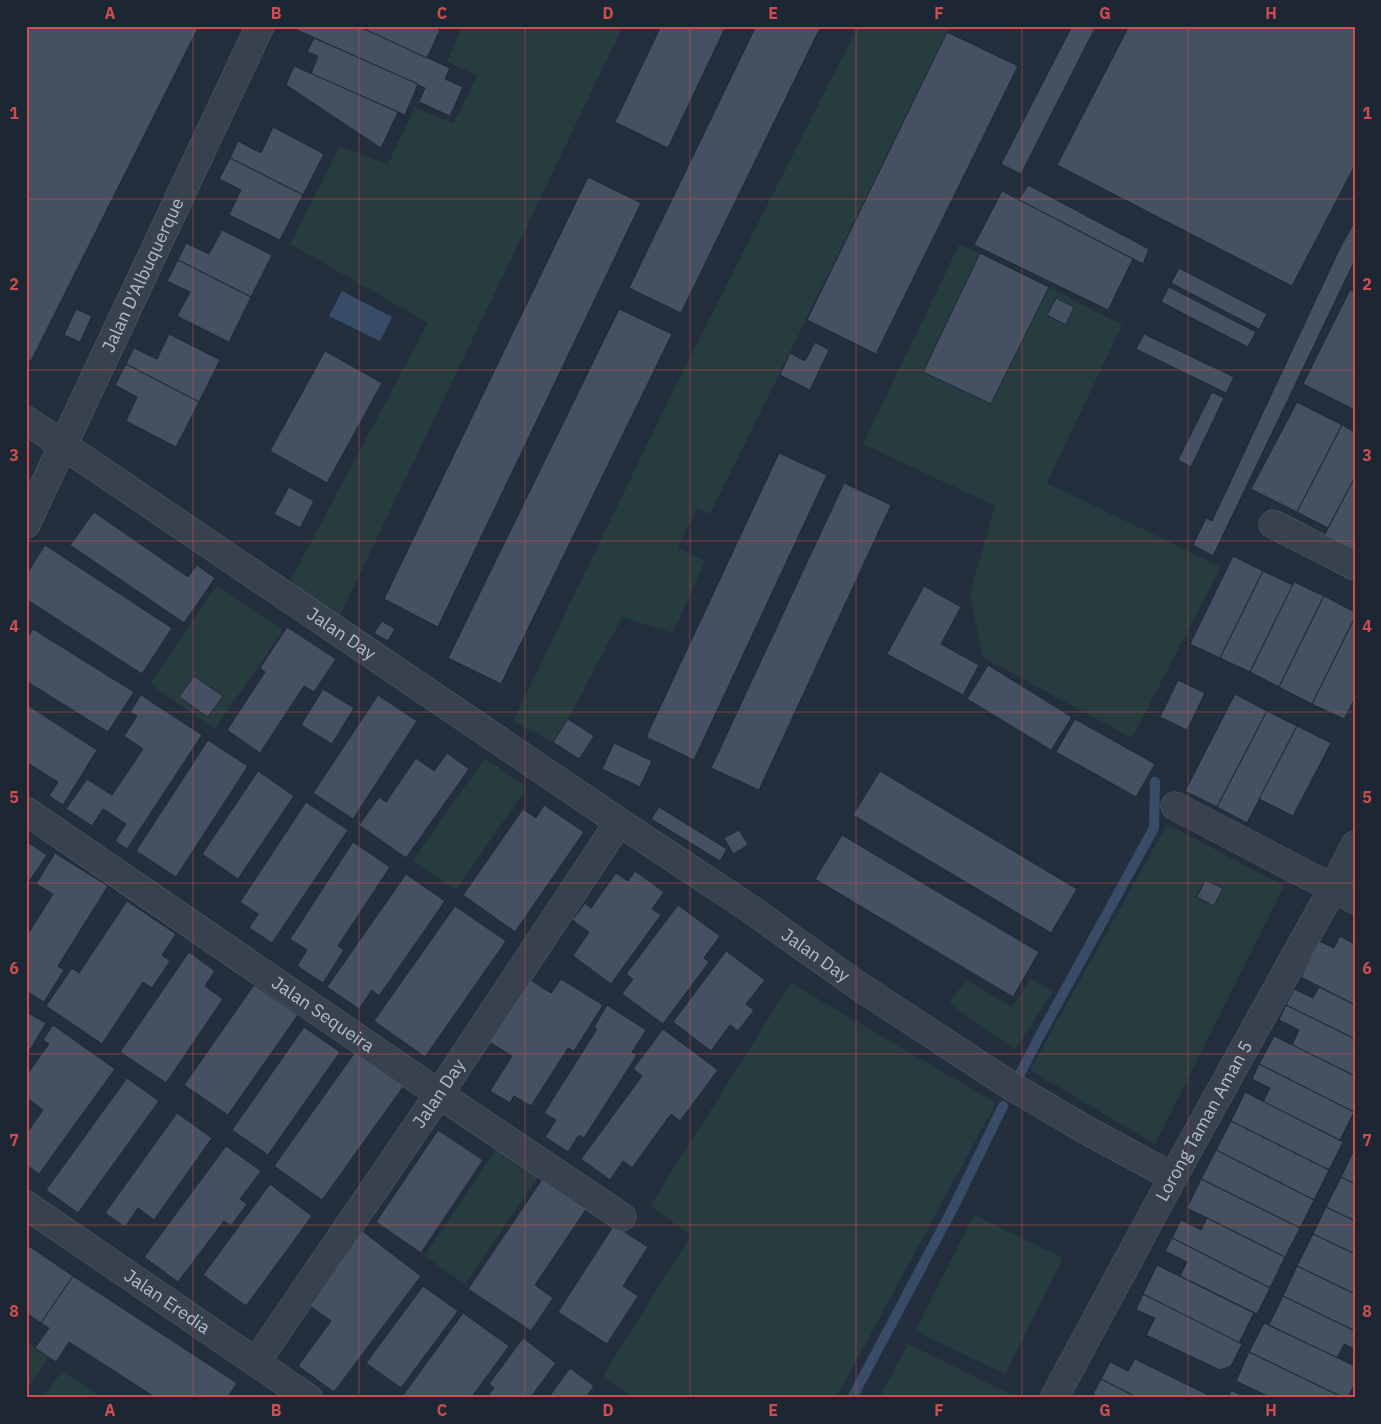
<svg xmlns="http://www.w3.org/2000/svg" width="1381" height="1424" font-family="'IBM Plex Sans',sans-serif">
  <rect width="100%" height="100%" fill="#242f3e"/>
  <g fill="#263c3f">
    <polygon points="463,26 623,26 340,615 289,583 428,323 290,244 340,146 388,164 415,107 453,124 477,76 447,61"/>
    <polygon points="858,26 951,26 710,514 697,508 678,547 705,561 673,633 622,617 568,719 553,742 513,721 675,387"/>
    <polygon points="959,245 980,253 924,372 991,404 1049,287 1122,325 1047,483 1221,567 1132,738 982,657 970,593 995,506 863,444"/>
    <polygon points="217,585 283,630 215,729 150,684"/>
    <polygon points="485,758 527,787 456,890 413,860"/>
    <polygon points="1167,824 1284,886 1155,1144 1030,1070"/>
    <polygon points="1031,978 1053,992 1015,1050 949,1003 966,980 1012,1007"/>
    <polygon points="791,983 996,1103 836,1398 636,1398 602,1377 691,1235 650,1206"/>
    <polygon points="499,1145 541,1173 465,1284 424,1256"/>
    <polygon points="974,1215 1063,1258 1005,1374 915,1331"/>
    <polygon points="26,1341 48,1357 26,1391"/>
    <polygon points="908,1344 1019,1398 879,1398"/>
    <polygon points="62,1371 102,1398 43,1398"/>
  </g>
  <polygon fill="#394c67" points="342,291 392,317 380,341 329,316"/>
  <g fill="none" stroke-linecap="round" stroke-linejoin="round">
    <g stroke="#394c67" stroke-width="10">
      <polyline points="1018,1078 1038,1039 1154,828 1155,782"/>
      <polyline points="852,1398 953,1208 1003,1106"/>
    </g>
  </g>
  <g fill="#455162" stroke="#1f2835">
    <polygon points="26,26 199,26 31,361 26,363"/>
    <polygon points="294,26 358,26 450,68 445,79 463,87 450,116 419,102 425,88 293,28"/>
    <polygon points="358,26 431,26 440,30 427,58"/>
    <polygon points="661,26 726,26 668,148 615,122"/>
    <polygon points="756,26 821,26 681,313 629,288"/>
    <polygon points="1072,26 1096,26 1021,174 1001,164"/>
    <polygon points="1129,26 1355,26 1355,165 1292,286 1057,165"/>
    <polygon points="947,32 1018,66 876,354 807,320"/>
    <polygon points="314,38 418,84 405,115 311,74 318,56 307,52"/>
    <polygon points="294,66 398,112 381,148 286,85"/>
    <polygon points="273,127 324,154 303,195 230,158 238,141 261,153"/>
    <polygon points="230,158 303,195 280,240 229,215 241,190 219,179"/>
    <polygon points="588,177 641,203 438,627 384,599"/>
    <polygon points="1028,185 1149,249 1143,264 1019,200"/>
    <polygon points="1002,191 1133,259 1108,310 974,245"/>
    <polygon points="1355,221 1355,260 1213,556 1193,545 1206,518 1212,521 1339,250"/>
    <polygon points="222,230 272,255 251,297 178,260 186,243 209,254"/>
    <polygon points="980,253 1049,287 991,404 923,372"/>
    <polygon points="178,260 251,297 229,342 177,316 190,292 167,281"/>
    <polygon points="1179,268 1267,314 1259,329 1171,283"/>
    <polygon points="1169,287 1256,332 1248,347 1161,302"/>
    <polygon points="1350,290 1355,292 1355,410 1303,384"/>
    <polygon points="1056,298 1074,307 1066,325 1047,315"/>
    <polygon points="76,309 92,316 80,342 64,335"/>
    <polygon points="619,309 672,334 501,684 448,658"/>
    <polygon points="169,334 220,360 199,402 126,364 134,348 157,359"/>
    <polygon points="1144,334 1234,377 1226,393 1136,349"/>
    <polygon points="815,342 829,350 810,390 780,375 790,353 805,361"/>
    <polygon points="325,351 382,383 327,483 270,451"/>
    <polygon points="126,364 199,402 176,447 126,421 137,397 115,385"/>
    <polygon points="1212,392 1224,398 1191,467 1178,460"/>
    <polygon points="1297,402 1342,425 1297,512 1251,489"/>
    <polygon points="1342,425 1355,432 1355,477 1328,528 1297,512"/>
    <polygon points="779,453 827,475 694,760 646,737"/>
    <polygon points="1355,477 1355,545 1352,550 1324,536"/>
    <polygon points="844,483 891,505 759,790 711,768"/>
    <polygon points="289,487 314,501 300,528 274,514"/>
    <polygon points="94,512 188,577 197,565 215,578 184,623 70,545"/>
    <polygon points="45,545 172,628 142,674 26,599 26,575"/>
    <polygon points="1233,556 1263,571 1220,658 1190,644"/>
    <polygon points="1263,571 1293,585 1250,672 1220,658"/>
    <polygon points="1294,582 1324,596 1279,687 1250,672"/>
    <polygon points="924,586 961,607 941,644 979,665 963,695 887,654"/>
    <polygon points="1324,596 1355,612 1355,617 1312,704 1279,687"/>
    <polygon points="1355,617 1355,698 1344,719 1312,704"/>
    <polygon points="382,621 395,629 388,641 374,633"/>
    <polygon points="287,627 336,659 314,692 304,686 260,753 227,730 265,672 260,668"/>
    <polygon points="33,629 134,692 108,732 26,681 26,639"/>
    <polygon points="988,665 1072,717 1051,750 967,699"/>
    <polygon points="194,676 223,696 208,717 179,697"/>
    <polygon points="1178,680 1205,693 1187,730 1160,717"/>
    <polygon points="323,689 354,708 332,744 301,725"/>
    <polygon points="1235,694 1267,711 1217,807 1185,791"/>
    <polygon points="141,695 202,735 127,849 115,841 126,824 103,809 92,826 66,809 87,779 112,795 143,749 124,736 137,716 130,712"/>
    <polygon points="378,695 417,721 353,819 313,793"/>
    <polygon points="26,704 97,750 63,805 49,796 58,782 26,762"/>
    <polygon points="1267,711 1297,726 1247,823 1217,807"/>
    <polygon points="568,719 594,736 579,759 553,742"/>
    <polygon points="1075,719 1155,764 1136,797 1056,752"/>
    <polygon points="1297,726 1331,743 1293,816 1259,799"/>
    <polygon points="208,740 248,766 176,877 136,851"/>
    <polygon points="614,743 652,761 640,787 602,769"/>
    <polygon points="447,753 469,769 406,858 359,825 379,797 386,802 416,758 434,771"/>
    <polygon points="258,771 294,796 238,879 202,854"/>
    <polygon points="880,771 1077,889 1051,933 853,815"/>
    <polygon points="306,802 348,830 272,943 249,928 258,914 240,902"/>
    <polygon points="544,805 584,832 515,932 463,895 523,809 536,818"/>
    <polygon points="659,807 727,849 720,861 651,819"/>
    <polygon points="739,830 748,845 733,854 724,838"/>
    <polygon points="842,835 1039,952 1013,997 815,879"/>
    <polygon points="26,841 47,855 26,886"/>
    <polygon points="353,842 390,867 338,946 344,950 323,983 297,966 307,950 290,939"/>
    <polygon points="55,853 108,886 58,966 64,970 44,1002 26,991 26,937 53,894 36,884"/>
    <polygon points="635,871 664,892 652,909 661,915 611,984 573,956 589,932 572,920 585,903 591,908 616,873 628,881"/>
    <polygon points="406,874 445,901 379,996 372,990 359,1009 327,987"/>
    <polygon points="1205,880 1223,888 1214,906 1197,897"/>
    <polygon points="127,901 176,934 162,955 170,961 152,988 143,982 102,1044 46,1006 72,968 79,973"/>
    <polygon points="678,905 720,936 704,958 709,962 663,1024 622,994 633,979 626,974"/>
    <polygon points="455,906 506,941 425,1057 374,1021"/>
    <polygon points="1340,936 1355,944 1355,1005 1301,977 1319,941 1334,948"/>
    <polygon points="726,951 765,980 746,1004 754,1010 738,1031 730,1025 711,1051 673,1022"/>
    <polygon points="189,952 215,971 205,986 223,999 166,1083 120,1052"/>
    <polygon points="529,979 551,993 561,979 603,1005 574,1051 568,1048 531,1106 514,1096 510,1103 490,1091 512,1056 489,1042"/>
    <polygon points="254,985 298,1015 228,1115 184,1085"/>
    <polygon points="1319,987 1355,1005 1355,1039 1286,1005 1294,989 1313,998"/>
    <polygon points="607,1005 646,1030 632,1052 637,1055 584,1138 579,1135 568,1152 545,1137 556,1120 544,1113 597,1029 594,1027"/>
    <polygon points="1286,1005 1355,1039 1355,1076 1292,1045 1299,1030 1279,1020"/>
    <polygon points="26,1012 46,1023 27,1055 26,1055"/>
    <polygon points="53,1025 115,1069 39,1174 26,1165 26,1134 43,1110 26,1097 26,1076 49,1044 43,1040"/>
    <polygon points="304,1027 340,1052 268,1155 232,1130"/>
    <polygon points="663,1029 718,1070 680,1121 671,1114 632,1168 623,1161 610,1180 581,1159 642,1076 633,1069"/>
    <polygon points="1274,1036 1355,1076 1354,1112 1259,1064"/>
    <polygon points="358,1048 406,1083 322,1200 274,1166"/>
    <polygon points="1259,1064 1354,1112 1340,1140 1263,1102 1270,1088 1252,1079"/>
    <polygon points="127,1078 159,1101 78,1213 46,1190"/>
    <polygon points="1245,1092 1343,1142 1329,1170 1231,1121"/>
    <polygon points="177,1113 212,1138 154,1220 138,1208 125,1227 105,1213"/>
    <polygon points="1231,1121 1329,1170 1314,1200 1216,1150"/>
    <polygon points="438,1130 483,1160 421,1253 376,1222"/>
    <polygon points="226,1146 261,1171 240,1199 247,1204 231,1226 224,1221 178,1282 144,1257"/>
    <polygon points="1216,1150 1314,1200 1300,1228 1201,1179"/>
    <polygon points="1354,1150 1355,1151 1355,1184 1341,1177"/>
    <polygon points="547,1172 591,1202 535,1285 553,1298 531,1331 468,1289"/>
    <polygon points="1341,1177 1355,1184 1355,1221 1326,1207"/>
    <polygon points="1201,1179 1300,1228 1285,1257 1187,1208"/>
    <polygon points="270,1184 312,1216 246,1306 203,1275"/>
    <polygon points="1326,1207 1355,1221 1355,1254 1313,1234"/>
    <polygon points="1207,1218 1285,1257 1270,1288 1172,1238 1181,1220 1201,1230"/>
    <polygon points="614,1225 648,1247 623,1286 638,1296 607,1344 558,1312"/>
    <polygon points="361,1230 421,1276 334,1392 298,1366 331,1321 306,1303"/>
    <polygon points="1313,1234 1355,1254 1355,1294 1297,1266"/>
    <polygon points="1172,1238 1270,1288 1257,1314 1180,1276 1187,1262 1165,1251"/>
    <polygon points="26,1244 73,1276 41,1323 26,1313"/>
    <polygon points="1157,1265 1254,1313 1239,1343 1143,1294"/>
    <polygon points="1297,1266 1355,1294 1355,1331 1283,1296"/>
    <polygon points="73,1276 237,1383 227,1398 156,1398 69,1342 56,1362 35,1348 49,1328 41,1323"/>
    <polygon points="423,1286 458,1311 401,1388 366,1363"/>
    <polygon points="1143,1294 1242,1344 1231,1366 1220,1370 1146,1335 1155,1318 1136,1310"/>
    <polygon points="1283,1296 1355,1331 1355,1349 1344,1344 1337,1358 1269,1325"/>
    <polygon points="463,1313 509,1346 471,1398 401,1398"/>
    <polygon points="1264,1323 1355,1366 1355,1383 1348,1398 1344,1398 1249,1352"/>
    <polygon points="523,1338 556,1363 530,1398 486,1398 494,1388 489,1384"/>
    <polygon points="1249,1352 1344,1398 1272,1398 1236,1381"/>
    <polygon points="1135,1359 1210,1396 1210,1398 1138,1398 1101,1379 1110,1362 1128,1371"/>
    <polygon points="570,1368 594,1386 585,1398 551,1398 549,1397"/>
    <polygon points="1101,1379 1138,1398 1102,1398 1093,1394"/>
    <polygon points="1231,1390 1247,1398 1228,1398"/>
  </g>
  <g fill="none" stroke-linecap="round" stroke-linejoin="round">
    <g stroke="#565f6c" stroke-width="29">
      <g id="minor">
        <path id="s1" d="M26,420L619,822L746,906L857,985L1013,1087L1086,1130L1173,1177"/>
        <path id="s2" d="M26,524L260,26"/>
        <polyline points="1273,524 1355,566"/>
        <polyline points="1175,806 1355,900"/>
        <path id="s3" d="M26,811L439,1094L622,1217"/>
        <path id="s4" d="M26,1205L308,1398"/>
        <path id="s5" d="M256,1362L439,1094L619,822"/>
        <path id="s6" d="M1054,1398L1173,1177L1333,888L1355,845"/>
      </g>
    </g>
    <use href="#minor" stroke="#38414e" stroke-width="28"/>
  </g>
  <path fill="none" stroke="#ce4d50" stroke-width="1" stroke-opacity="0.55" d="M193,26V1398M359,26V1398M525,26V1398M690,26V1398M856,26V1398M1022,26V1398M1188,26V1398M26,199H1355M26,370H1355M26,541H1355M26,712H1355M26,883H1355M26,1054H1355M26,1225H1355"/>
  <g text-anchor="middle" stroke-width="4" stroke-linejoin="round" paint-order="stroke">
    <g font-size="18" fill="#b4bcc9" stroke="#1d2633">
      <text dy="6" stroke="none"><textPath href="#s2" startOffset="275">Jalan D'Albuquerque</textPath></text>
      <text dy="6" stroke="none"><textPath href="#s1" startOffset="381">Jalan Day</textPath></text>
      <text dy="6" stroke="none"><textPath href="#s1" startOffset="954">Jalan Day</textPath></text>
      <text dy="6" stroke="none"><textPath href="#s3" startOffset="360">Jalan Sequeira</textPath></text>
      <text dy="6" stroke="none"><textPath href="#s5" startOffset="325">Jalan Day</textPath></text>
      <text dy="6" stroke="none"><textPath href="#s6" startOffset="315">Lorong Taman Aman 5</textPath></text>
      <text dy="6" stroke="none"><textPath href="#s4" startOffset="171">Jalan Eredia</textPath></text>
    </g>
  </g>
  <rect width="1381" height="1424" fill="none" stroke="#1d2633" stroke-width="55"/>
  <rect x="28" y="28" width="1326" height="1368" fill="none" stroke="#ce4d50" stroke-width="2"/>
  <g font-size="16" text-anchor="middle" font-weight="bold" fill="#ce4d50">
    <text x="110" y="19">A</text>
    <text x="276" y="19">B</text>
    <text x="442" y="19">C</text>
    <text x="608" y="19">D</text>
    <text x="773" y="19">E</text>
    <text x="939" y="19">F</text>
    <text x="1105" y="19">G</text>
    <text x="1271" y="19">H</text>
    <text x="14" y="119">1</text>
    <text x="1367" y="119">1</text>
    <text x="14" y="290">2</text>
    <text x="1367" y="290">2</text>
    <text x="14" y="461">3</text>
    <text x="1367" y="461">3</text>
    <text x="14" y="632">4</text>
    <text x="1367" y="632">4</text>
    <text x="14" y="803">5</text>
    <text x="1367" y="803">5</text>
    <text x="14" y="974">6</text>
    <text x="1367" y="974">6</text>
    <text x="14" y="1146">7</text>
    <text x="1367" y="1146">7</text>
    <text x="14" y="1317">8</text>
    <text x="1367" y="1317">8</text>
    <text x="110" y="1416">A</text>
    <text x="276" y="1416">B</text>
    <text x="442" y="1416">C</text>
    <text x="608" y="1416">D</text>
    <text x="773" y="1416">E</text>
    <text x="939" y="1416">F</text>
    <text x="1105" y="1416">G</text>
    <text x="1271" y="1416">H</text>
  </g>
</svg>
